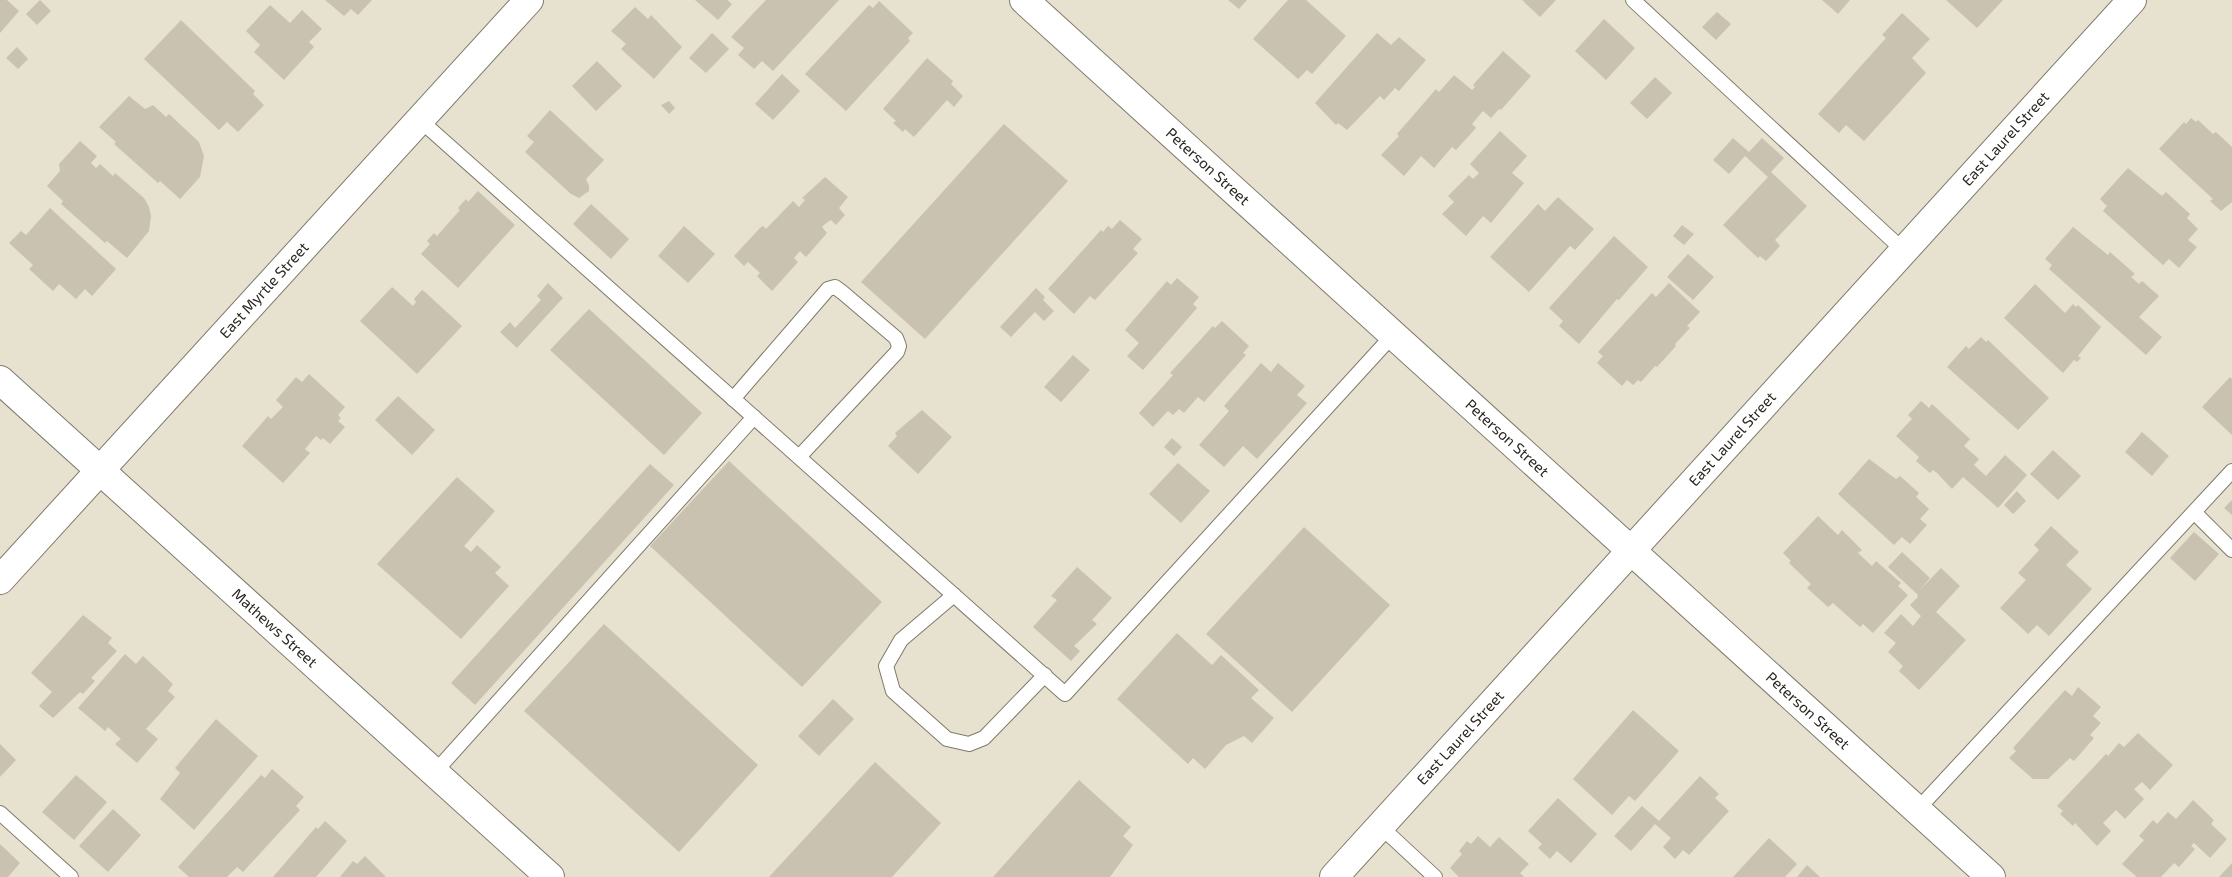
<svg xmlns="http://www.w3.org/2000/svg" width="2232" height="877" font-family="'Exo 2',sans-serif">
  <rect width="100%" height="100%" fill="#e7e1d0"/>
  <g fill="#c9c2b1">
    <polygon points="0,0 7,0 19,11 0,33"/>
    <polygon points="40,0 51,11 37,25 26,14"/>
    <polygon points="325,0 372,0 358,15 351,9 344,16"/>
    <polygon points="695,0 727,0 732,4 718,20"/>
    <polygon points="766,0 839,0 773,71 762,61 754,69 738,55 744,48 731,37"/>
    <polygon points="1228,0 1247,0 1239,9"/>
    <polygon points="1288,0 1306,0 1346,36 1312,74 1307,70 1298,79 1253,39"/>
    <polygon points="1522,0 1556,0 1540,17"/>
    <polygon points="1822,0 1850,0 1838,14"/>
    <polygon points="1946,0 2003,0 1977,28"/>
    <polygon points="879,1 913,33 908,38 910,41 846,111 805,74 869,5 873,8"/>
    <polygon points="270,5 290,23 302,10 322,29 309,42 314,47 284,80 254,52 260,45 246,31"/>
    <polygon points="635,7 648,19 651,15 682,47 654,79 621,49 626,44 611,31"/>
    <polygon points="1717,12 1731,24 1716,40 1702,27"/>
    <polygon points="1902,13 1930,39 1912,58 1926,73 1864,141 1846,125 1839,133 1818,114 1886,38 1882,35"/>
    <polygon points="1604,19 1635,48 1606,80 1575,51"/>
    <polygon points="181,20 255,91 253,94 264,105 238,132 227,122 219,130 144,59"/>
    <polygon points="712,33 729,49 706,73 689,58"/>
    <polygon points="1377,33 1391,45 1399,37 1426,60 1399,91 1395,88 1384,100 1380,96 1347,130 1338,123 1336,125 1315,103"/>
    <polygon points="17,47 28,59 18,69 6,58"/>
    <polygon points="1503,51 1531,76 1501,110 1499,109 1491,118 1483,111 1472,124 1476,128 1456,150 1452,147 1434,168 1421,156 1404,176 1381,155 1399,136 1397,134 1436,89 1439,92 1454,75 1472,90 1475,87 1473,85"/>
    <polygon points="927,58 953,81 951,84 963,96 954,107 947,100 914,137 905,129 903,132 893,123 896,121 883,109"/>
    <polygon points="597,61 622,86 596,111 572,86"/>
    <polygon points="782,74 800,91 773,120 755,104"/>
    <polygon points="1655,77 1672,93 1647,119 1630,103"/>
    <polygon points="129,96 145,109 153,105 166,117 169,114 199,142 204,156 200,177 180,199 160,181 158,183 114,144 116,142 99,127"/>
    <polygon points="669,101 675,108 669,114 661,105"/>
    <polygon points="550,110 604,160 586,179 589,186 589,191 579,198 571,194 525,152 534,142 527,136"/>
    <polygon points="2191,118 2196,122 2198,120 2213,134 2216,132 2232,147 2232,202 2221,211 2210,201 2213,199 2159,149 2184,122 2186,124"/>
    <polygon points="1004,124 1068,181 925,339 861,282"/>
    <polygon points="1500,131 1527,156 1512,173 1524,183 1491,223 1483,216 1466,236 1442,214 1454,202 1448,196 1469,175 1473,179 1479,173 1470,164"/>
    <polygon points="1733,138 1749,152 1762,138 1784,158 1771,172 1807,206 1775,240 1780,246 1766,261 1760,256 1758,258 1723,225 1768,177 1745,156 1729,174 1713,160"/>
    <polygon points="80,141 97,156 91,163 96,168 100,164 113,176 115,173 144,198 149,207 151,216 149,231 127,258 107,241 105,243 61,204 63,201 47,186 60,171 59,164"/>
    <polygon points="2128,168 2162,196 2166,192 2190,214 2187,218 2198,229 2188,240 2197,247 2179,268 2169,259 2163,265 2103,211 2107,206 2100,199"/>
    <polygon points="825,177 848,197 839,208 845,215 836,225 831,220 825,224 822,227 827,233 806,257 800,251 794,258 798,262 772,291 757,276 760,273 748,262 744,266 734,256 760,228 763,226 766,229 793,201 799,207 805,200 802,198"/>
    <polygon points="478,191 515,225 458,288 421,254 430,244 427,241 434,233 437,236 460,210 458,208 466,199 468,202"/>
    <polygon points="1558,197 1594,229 1575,250 1570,246 1529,292 1490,257 1538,204 1545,211"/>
    <polygon points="591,204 629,239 611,259 573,224"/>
    <polygon points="50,208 116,269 92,296 85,289 76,299 59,284 53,291 29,269 33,265 9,243 21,231 26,235"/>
    <polygon points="1120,220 1142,239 1133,249 1138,253 1095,300 1090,296 1074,314 1048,289 1101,230 1103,232 1108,226 1112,229"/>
    <polygon points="1682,225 1694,234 1684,245 1673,236"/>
    <polygon points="684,226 715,254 688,283 658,256"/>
    <polygon points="2073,227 2108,255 2110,252 2135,274 2131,277 2139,284 2142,281 2159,296 2139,317 2162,337 2146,355 2049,269 2052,265 2045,259"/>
    <polygon points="1614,236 1648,267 1619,300 1617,299 1579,344 1559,326 1563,321 1549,308"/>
    <polygon points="1688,254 1714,277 1693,300 1667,277"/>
    <polygon points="1177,278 1199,297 1193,304 1197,308 1143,370 1127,356 1139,343 1125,330 1167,281 1171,285"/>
    <polygon points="548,283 563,298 517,348 500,332 510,322 515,328 541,300 537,296"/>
    <polygon points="1669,283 1700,312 1687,326 1690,328 1675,344 1676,346 1657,367 1655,366 1641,382 1638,380 1633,385 1627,380 1622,386 1597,363 1603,356 1598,352 1652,293 1656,297"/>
    <polygon points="2035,284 2065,313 2073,304 2076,307 2078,305 2101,327 2078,356 2081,358 2077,362 2074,360 2063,373 2004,318"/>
    <polygon points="392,287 413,306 416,302 414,299 422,290 425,292 462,326 417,374 360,321"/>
    <polygon points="1036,288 1045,297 1043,300 1054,311 1044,321 1035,312 1011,337 1000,327"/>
    <polygon points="589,309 702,413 664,455 550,350"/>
    <polygon points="1222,321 1249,346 1243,353 1246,355 1204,402 1198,397 1184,413 1179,409 1173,415 1168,411 1153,427 1139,413 1173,375 1170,373 1213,326 1215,328"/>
    <polygon points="1981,337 1986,342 1988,340 2049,398 2018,430 1947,367 1966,346 1969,349"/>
    <polygon points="1073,355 1090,370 1061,402 1044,387"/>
    <polygon points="1261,363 1271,372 1278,363 1305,386 1297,395 1307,403 1257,459 1243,446 1224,467 1199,445 1229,411 1224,406"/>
    <polygon points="309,374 345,407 338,415 341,418 338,421 345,427 330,444 323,438 321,440 316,436 305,449 310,453 283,483 242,446 268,416 271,419 283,407 276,400 296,377 302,382"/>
    <polygon points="2230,377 2232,379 2232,435 2202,407"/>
    <polygon points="398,396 435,430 412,455 375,420"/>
    <polygon points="1921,401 1929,408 1932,404 1970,439 1964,446 1979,459 1974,465 1986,476 2005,455 2027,475 1998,508 1963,477 1952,489 1937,473 1933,470 1930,473 1916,461 1919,457 1896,436 1912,419 1908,415"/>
    <polygon points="922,410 952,437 918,474 888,446 897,436 895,433"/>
    <polygon points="2142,432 2169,456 2152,476 2125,452"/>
    <polygon points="1172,438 1182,447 1174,456 1164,447"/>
    <polygon points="2053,450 2081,476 2058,500 2030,474"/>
    <polygon points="1869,459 1896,479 1900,476 1919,493 1916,497 1929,509 1920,519 1927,525 1910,544 1902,537 1894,545 1838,494"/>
    <polygon points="729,461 882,602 802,687 650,546"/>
    <polygon points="1178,463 1210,491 1181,523 1149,494"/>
    <polygon points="650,464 674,485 475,705 451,683"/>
    <polygon points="457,477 495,511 464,546 471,552 477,545 501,567 495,573 509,586 461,639 377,564"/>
    <polygon points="2017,491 2026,501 2013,514 2004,505"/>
    <polygon points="2232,500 2232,515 2224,508"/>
    <polygon points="1818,516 1838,535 1842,530 1862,550 1858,553 1872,566 1876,561 1901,583 1898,586 1908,595 1873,633 1863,624 1860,627 1833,603 1828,607 1807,588 1811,584 1789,563 1791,561 1783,553"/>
    <polygon points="2051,526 2079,552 2066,565 2092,589 2049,636 2037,625 2028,634 2000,608 2026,580 2018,573 2039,550 2034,545"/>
    <polygon points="1304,527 1390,605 1292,712 1206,634"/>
    <polygon points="2194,532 2219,554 2195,581 2170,558"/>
    <polygon points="1902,552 1930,578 1919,591 1941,568 1960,586 1936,612 1966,640 1919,690 1899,671 1903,666 1888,652 1896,643 1884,633 1901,614 1913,626 1921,616 1910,605 1918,597 1917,594 1888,567"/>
    <polygon points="1077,567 1112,598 1092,620 1097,624 1074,646 1080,651 1071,661 1033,627 1057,600 1051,596"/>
    <polygon points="83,615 112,638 108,643 117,651 91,678 95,681 83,694 80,692 53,718 39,706 52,692 31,673"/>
    <polygon points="604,624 758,765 679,852 524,711"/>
    <polygon points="1177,633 1212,665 1221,655 1259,690 1251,698 1274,718 1252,743 1244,736 1226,745 1205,769 1193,758 1188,764 1117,699"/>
    <polygon points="125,654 136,664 143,656 173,684 168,691 175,697 146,729 158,739 137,763 115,744 121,739 108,727 105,731 78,708"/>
    <polygon points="2078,687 2101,707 2093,716 2101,723 2090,735 2094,738 2074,761 2070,758 2048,779 2033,779 2009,758 2016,751 2013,748 2065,690 2072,696"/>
    <polygon points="833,699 854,719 819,756 798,736"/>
    <polygon points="1633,710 1679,751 1635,801 1629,796 1612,815 1573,779"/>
    <polygon points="216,719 258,756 194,830 160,799 180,773 175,768"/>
    <polygon points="2138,733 2173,765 2150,790 2142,782 2134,789 2144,799 2125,819 2116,810 2103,823 2111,831 2097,846 2075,823 2073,826 2060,814 2063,811 2057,806 2106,754 2108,756 2119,743 2124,747"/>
    <polygon points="0,744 16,760 0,777"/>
    <polygon points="875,762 941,823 892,877 769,877"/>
    <polygon points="272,769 304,797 296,806 300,810 243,872 237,867 227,877 189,877 178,867 261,775 265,778"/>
    <polygon points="76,775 107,802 74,840 42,812"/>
    <polygon points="1700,776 1719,794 1715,798 1729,811 1689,855 1683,850 1675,859 1663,847 1671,838 1655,824 1631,851 1614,836 1642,806 1659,821"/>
    <polygon points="1079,780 1131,827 1123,836 1133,845 1110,877 993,877"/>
    <polygon points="1558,798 1597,834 1571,863 1557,851 1550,859 1538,848 1542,844 1528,831"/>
    <polygon points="2193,800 2214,820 2211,824 2227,839 2210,858 2194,843 2191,846 2195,849 2179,867 2174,863 2161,877 2137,877 2122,864 2144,840 2139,836 2153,820 2157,824 2168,812 2176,819"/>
    <polygon points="113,809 141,835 108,872 79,846"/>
    <polygon points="325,821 347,841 316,877 273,877 316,827 318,829"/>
    <polygon points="1478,836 1490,847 1499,837 1529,864 1520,873 1524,877 1459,877 1450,868 1462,854 1459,851 1467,841 1471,844"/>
    <polygon points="1769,838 1797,864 1785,877 1733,877"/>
    <polygon points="0,844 20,863 8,877 0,877"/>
    <polygon points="365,856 386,877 340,877 353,861 357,864"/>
    <polygon points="2232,863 2232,877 2219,877"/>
    <polygon points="1807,865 1820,877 1797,877"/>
  </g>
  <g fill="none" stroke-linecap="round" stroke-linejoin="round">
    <g stroke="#807a6b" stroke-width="16">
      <g id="service">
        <polyline points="1633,0 1903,250"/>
        <polyline points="421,121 1065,694 1393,335"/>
        <polyline points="733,399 828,289 835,287 842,292 896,338 899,346 897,352 799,457"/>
        <polyline points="2195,513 2232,550"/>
        <polyline points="954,595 901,640 886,666 893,691 947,739 969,744 984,738 1045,675"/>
        <polyline points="435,772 754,417"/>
        <polyline points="1917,810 2232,471"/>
        <polyline points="0,813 71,877"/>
        <polyline points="1379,825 1435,877"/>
      </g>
    </g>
    <g stroke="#807a6b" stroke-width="30">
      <g id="minor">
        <path id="s1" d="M1024,0L1991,877"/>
        <path id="s2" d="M0,380L550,877"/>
        <path id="s3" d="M0,580L529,0"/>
        <path id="s4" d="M1334,877L2132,0"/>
      </g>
    </g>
    <use href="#service" stroke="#fff" stroke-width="14"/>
    <use href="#minor" stroke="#fff" stroke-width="28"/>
  </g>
  <g text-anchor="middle" stroke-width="4" stroke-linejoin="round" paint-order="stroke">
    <g font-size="15" fill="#292620" stroke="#e7e1d0">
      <text dy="5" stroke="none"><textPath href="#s4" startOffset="998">East Laurel Street</textPath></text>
      <text dy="5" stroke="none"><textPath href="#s1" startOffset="248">Peterson Street</textPath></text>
      <text dy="5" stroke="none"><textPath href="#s3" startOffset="392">East Myrtle Street</textPath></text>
      <text dy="5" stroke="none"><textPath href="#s4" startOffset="592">East Laurel Street</textPath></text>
      <text dy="5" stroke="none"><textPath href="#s1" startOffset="652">Peterson Street</textPath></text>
      <text dy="5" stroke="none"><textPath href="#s2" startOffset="370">Mathews Street</textPath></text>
      <text dy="5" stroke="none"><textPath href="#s1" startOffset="1058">Peterson Street</textPath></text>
      <text dy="5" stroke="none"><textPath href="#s4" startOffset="188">East Laurel Street</textPath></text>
    </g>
  </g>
</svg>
